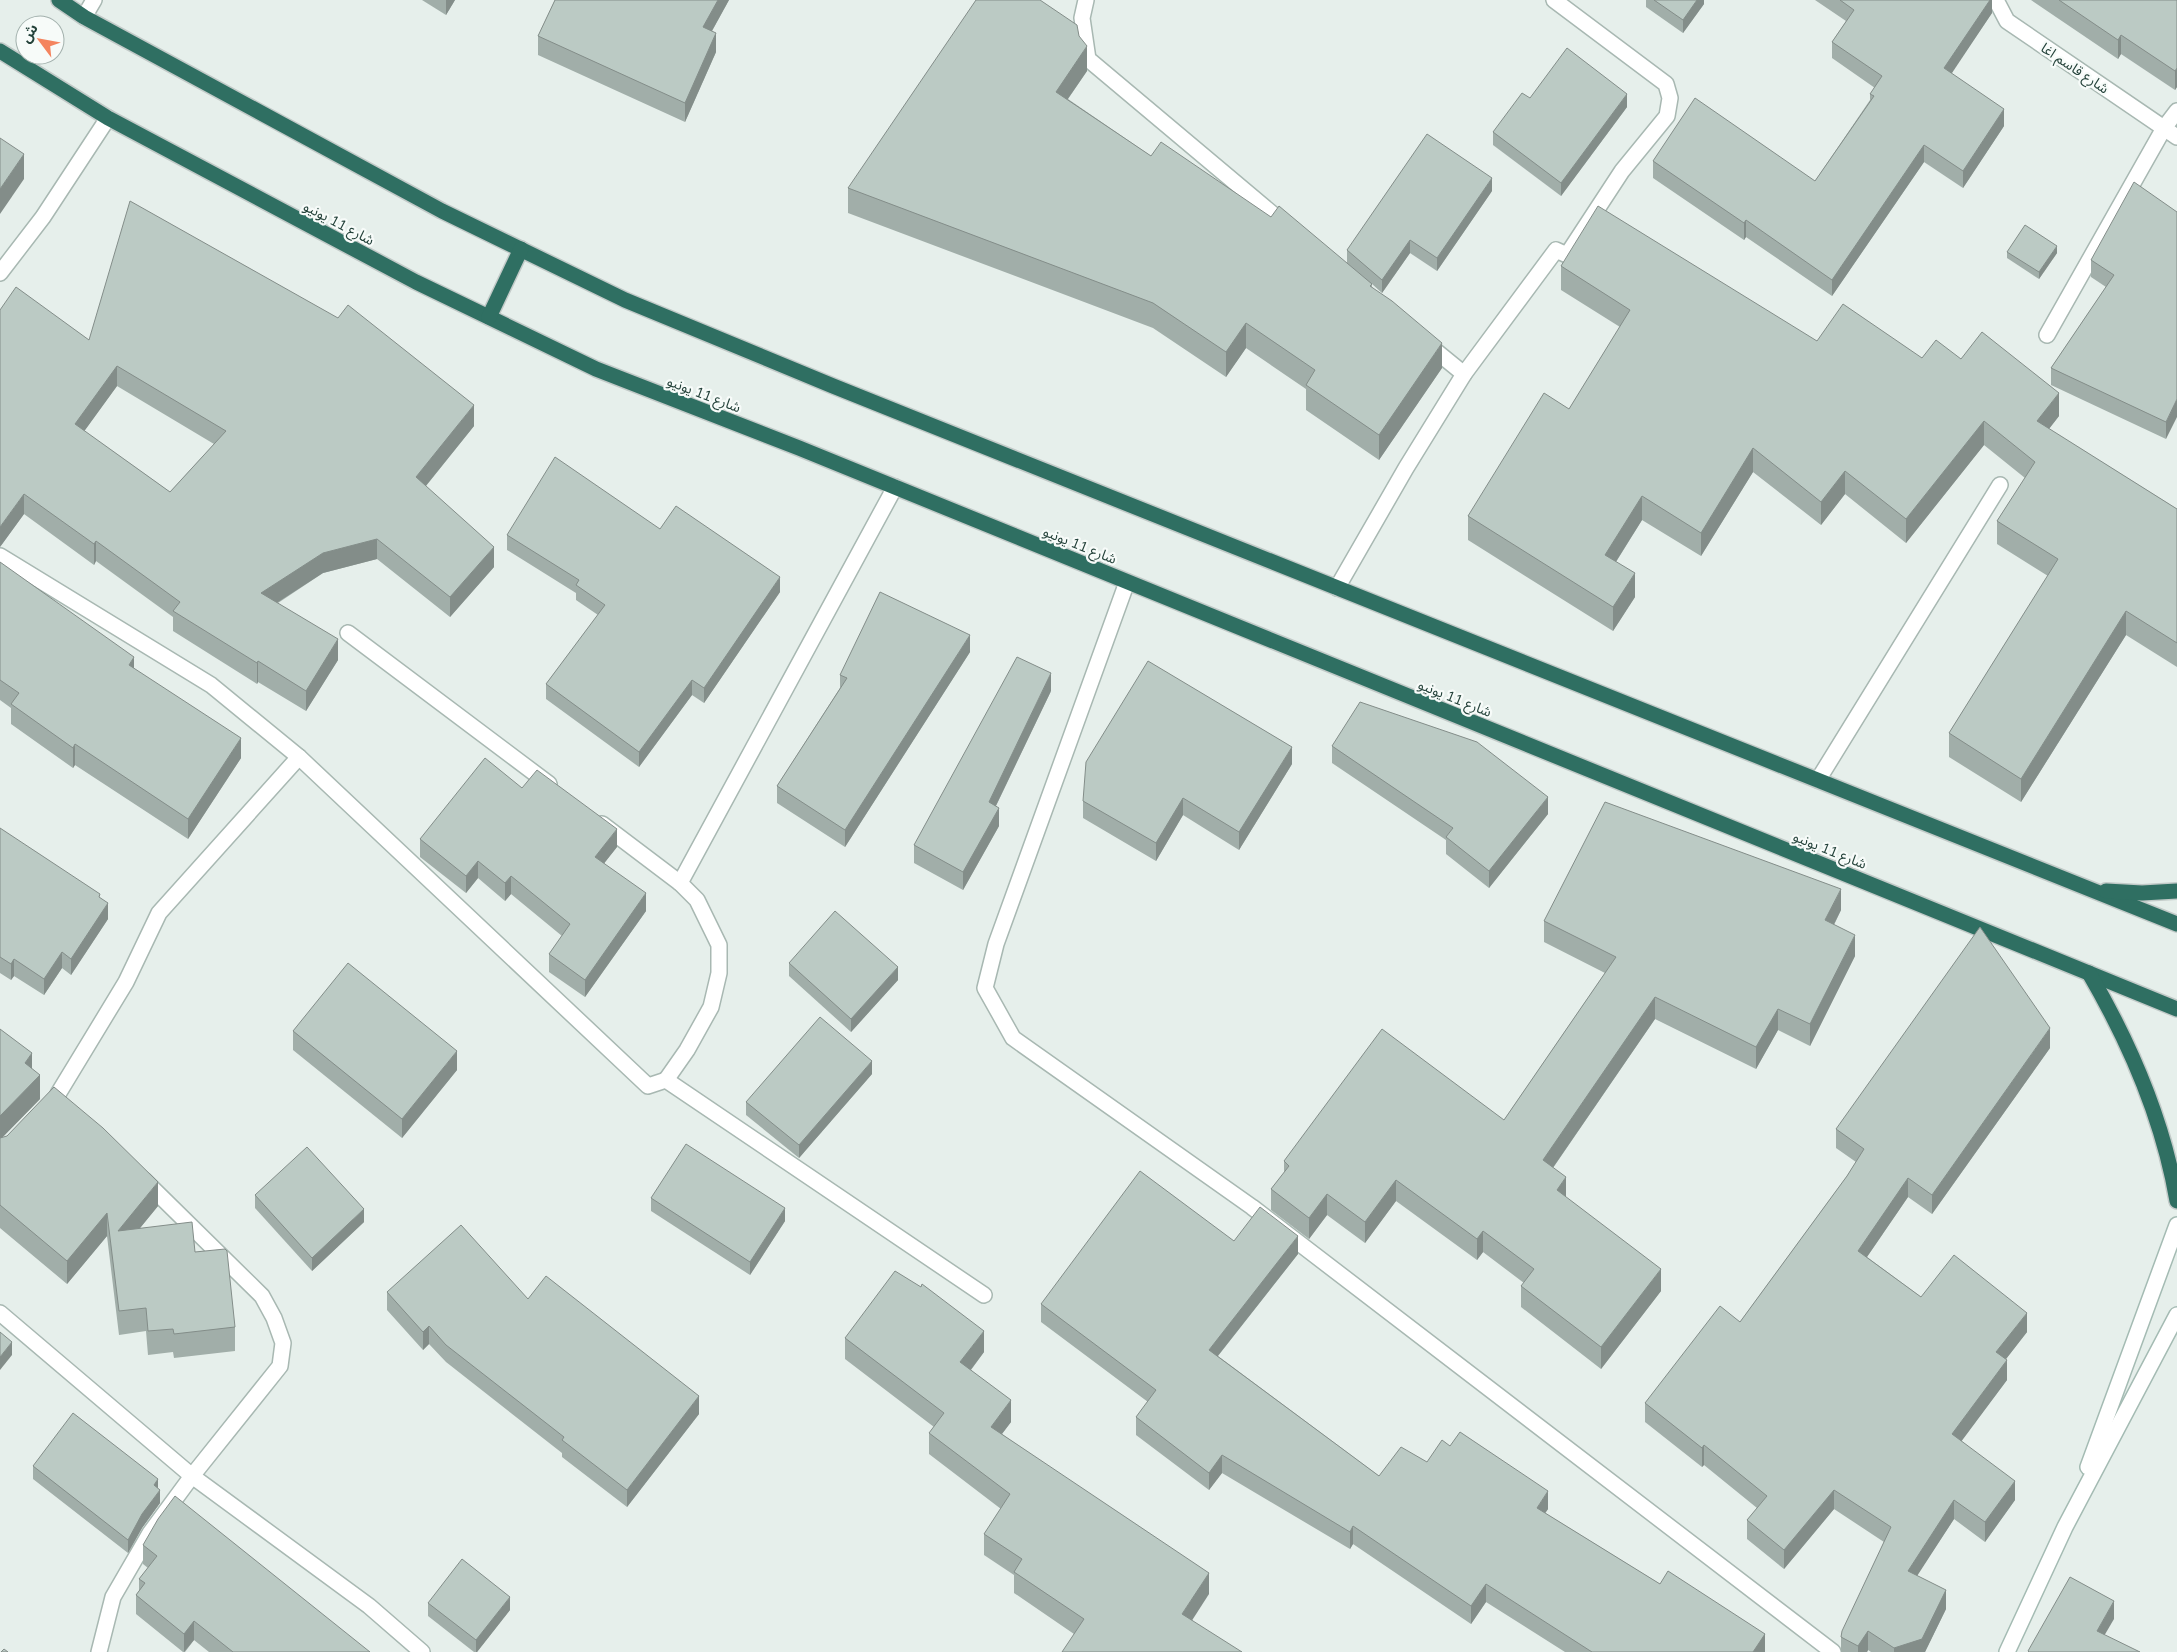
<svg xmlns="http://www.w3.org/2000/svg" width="2177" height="1652" font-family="Mulish,'Noto Sans Arabic',sans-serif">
  <rect width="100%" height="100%" fill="#e6efeb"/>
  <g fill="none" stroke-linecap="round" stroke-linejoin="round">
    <g stroke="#a8b8b2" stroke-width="18">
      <g id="street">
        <polyline points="1086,0 1082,18 1088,59 1288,227"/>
        <polyline points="1996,0 2007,21 2177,137"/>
        <polyline points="84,17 94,0"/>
        <polyline points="0,273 43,217 108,118"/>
        <polyline points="2047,335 2164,128 2177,111"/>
        <polyline points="1426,343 1464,374"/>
        <polyline points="0,556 211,685 299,757 648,1086 666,1080 984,1295"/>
        <polyline points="1127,582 996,944 985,988 1013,1038 1252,1207 1833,1652"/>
        <polyline points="1337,588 1406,468 1464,374 1556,250 1567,255 1622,171 1667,116 1670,98 1666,84 1554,0"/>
        <polyline points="348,633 549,784"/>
        <polyline points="1818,780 2000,485"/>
        <polyline points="602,824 680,883 697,900 719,945 719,973 711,1007 687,1050 666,1080"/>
        <polyline points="680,883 895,487"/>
        <polyline points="58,1094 126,982 159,913 299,757"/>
        <polyline points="0,1313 192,1476 369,1606 422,1652"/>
        <polyline points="99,1652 113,1597 150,1533 192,1476 280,1366 283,1343 274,1318 262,1296 144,1180"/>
      </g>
    </g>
    <g stroke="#a4bbb3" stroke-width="18">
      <g id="secondary">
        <polyline points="2088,1467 2177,1225"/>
        <polyline points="2007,1652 2065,1527 2177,1315"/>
      </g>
    </g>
    <g stroke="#c2cac8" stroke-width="18">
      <g id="highway">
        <polyline points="59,0 84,17 442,211 625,300 833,386 2177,924"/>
        <polyline points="0,51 108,118 416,282 596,369 799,448 2177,1009"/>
        <polyline points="489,317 521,249"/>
        <polyline points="2106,891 2142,893 2177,891"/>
        <path d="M2089,973C2131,1045 2163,1119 2177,1201"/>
      </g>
    </g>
    <use href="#street" stroke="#fff" stroke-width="15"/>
    <use href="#secondary" stroke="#fff" stroke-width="15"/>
    <use href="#highway" stroke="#2f6f62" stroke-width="15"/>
  </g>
  <g fill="#a1aea9" fill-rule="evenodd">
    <polygon points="422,0 455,0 446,15"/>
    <polygon points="555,0 729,0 712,31 716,52 685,122 538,55 538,36"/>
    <polygon points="1646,0 1704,0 1704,4 1683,33 1646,7"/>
    <polygon points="1815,0 1992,0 1992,13 1951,73 2004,126 1963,188 1924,162 1832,296 1746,237 1744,240 1653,178 1653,161 1815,181 1870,100 1870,94 1875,88 1832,58 1832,42 1846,21"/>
    <polygon points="2031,0 2177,0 2177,87 2175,90 2121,54 2118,59"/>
    <polygon points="1079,36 1087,71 1068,99 1151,156 1271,217 1347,263 1347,250 1492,191 1437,271 1410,253 1382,293 1372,284 1372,287 1442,368 1379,460 1306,410 1306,389 1246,348 1226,377 1153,328 848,213 848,188"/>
    <polygon points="1530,98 1627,107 1561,196 1493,145 1493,132"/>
    <polygon points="2177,212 2166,439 2051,385 2051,368 2106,287 2091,277 2091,260"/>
    <polygon points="2007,252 2057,253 2039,279 2007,258"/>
    <polygon points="1561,266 1817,341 1922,358 1961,359 2059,416 2049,429 2177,509 2177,667 2126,635 2021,802 1949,757 1949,733 2048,576 1997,544 1997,521 2025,478 1984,445 1906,543 1845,494 1821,525 1753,472 1701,556 1642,520 1616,562 1635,597 1613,631 1468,540 1468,516 1569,409 1620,327 1561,290"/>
    <path d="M89,340L474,426L426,486L494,567L450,617L377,559L323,573L278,603L338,660L306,711L258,682L257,684L173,631V617L96,561L94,565L24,514L0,547ZM117,386L214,444L170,492L84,431Z"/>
    <polygon points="660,529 780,592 704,703 692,695 639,767 546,699 546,684 598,615 576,600 576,593 507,550 507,535"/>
    <polygon points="0,562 134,669 241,758 188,839 75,765 73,768 11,724 11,708 0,700"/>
    <polygon points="970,652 845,847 777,803 777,786 840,688 840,675"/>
    <polygon points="1051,691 996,806 999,826 963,890 914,863 914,845"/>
    <polygon points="1332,746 1548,814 1489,888 1446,854 1446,840 1332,763"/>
    <polygon points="1292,764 1239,850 1183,815 1156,861 1083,818 1083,801"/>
    <polygon points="522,788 617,847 604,863 646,911 585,997 549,972 549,954 562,936 511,894 505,901 478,878 466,893 420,857 420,839"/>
    <polygon points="0,828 100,898 108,919 71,975 62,968 44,995 14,976 11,980 0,973"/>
    <polygon points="1841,910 1834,925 1855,956 1810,1046 1778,1030 1756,1069 1655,1019 1553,1168 1566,1197 1661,1291 1601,1369 1521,1307 1521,1286 1524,1283 1483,1252 1477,1260 1396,1201 1365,1243 1327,1215 1309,1239 1271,1210 1271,1189 1284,1173 1284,1161 1504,1120 1605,973 1544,942 1544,921"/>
    <polygon points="789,963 898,980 851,1032 789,976"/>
    <polygon points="0,1029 32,1069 40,1099 2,1137 158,1206 140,1228 195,1252 235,1327 235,1351 174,1358 173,1352 148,1355 146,1331 119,1335 107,1236 67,1284 0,1228"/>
    <polygon points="293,1031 457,1070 402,1138 293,1050"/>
    <polygon points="2050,1048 1932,1214 1908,1197 1867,1257 1921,1297 2027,1332 2005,1360 2007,1380 1961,1441 2015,1500 1985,1542 1954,1519 1917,1575 1946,1609 1925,1652 1871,1652 1868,1650 1867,1652 1841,1652 1841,1637 1884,1542 1834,1509 1784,1569 1747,1539 1747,1520 1757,1508 1704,1465 1702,1467 1645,1422 1645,1403 1740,1322 1847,1176 1856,1162 1836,1148 1836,1129"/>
    <polygon points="872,1074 799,1158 746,1115 746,1102"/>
    <polygon points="255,1195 364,1222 312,1271 255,1208"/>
    <polygon points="651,1198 785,1221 750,1275 651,1211"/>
    <polygon points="1234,1241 1298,1254 1218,1356 1379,1476 1427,1462 1548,1509 1545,1513 1660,1584 1765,1634 1765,1652 1565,1652 1486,1602 1471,1624 1353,1544 1350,1549 1222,1473 1209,1490 1136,1435 1136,1417 1148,1402 1041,1322 1041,1304"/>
    <polygon points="387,1292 528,1299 699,1414 627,1507 562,1457 562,1453 446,1362 429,1344 423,1350 387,1310"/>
    <polygon points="845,1338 984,1352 971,1370 1011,1422 1002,1434 1209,1594 1074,1634 1014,1593 1014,1575 984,1555 984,1534 1001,1509 929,1454 929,1433 934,1427 845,1359"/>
    <polygon points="33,1466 160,1503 142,1528 128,1553 33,1479"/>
    <polygon points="143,1545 370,1652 209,1652 194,1640 185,1652 183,1652 136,1614 136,1595 139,1591 139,1579 148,1568 143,1564"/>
    <polygon points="428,1603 510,1610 477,1652 474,1652 428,1616"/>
  </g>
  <g fill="#838d89">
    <polygon points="446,0 455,0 446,15"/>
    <polygon points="718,0 729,0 703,47 703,27"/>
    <polygon points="1697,0 1704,0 1704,4 1683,33 1683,20"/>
    <polygon points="1990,0 1992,0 1992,13 1944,85 1944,68"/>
    <polygon points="716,33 716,52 685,122 685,103"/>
    <polygon points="2121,35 2121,54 2118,59 2118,40"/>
    <polygon points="1087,46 1087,71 1056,116 1056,92"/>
    <polygon points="2177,68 2177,87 2175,90 2175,71"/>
    <polygon points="1627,94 1627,107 1561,196 1561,183"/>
    <polygon points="2004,109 2004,126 1963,188 1963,171"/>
    <polygon points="1924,145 1924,162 1832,296 1832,280"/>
    <polygon points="24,154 24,179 0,214 0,189"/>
    <polygon points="1492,178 1492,191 1437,271 1437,258"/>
    <polygon points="1746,220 1746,237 1744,240 1744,223"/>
    <polygon points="1410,240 1410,253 1382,293 1382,280"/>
    <polygon points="2057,246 2057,253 2039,279 2039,272"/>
    <polygon points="1246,323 1246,348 1226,377 1226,352"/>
    <polygon points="1442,343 1442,368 1379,460 1379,435"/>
    <polygon points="117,366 117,386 75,444 75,424"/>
    <polygon points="2059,393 2059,416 2037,444 2037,421"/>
    <polygon points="2177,399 2177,417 2166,439 2166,422"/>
    <polygon points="474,405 474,426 416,498 416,477"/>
    <polygon points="1984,421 1984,445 1906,543 1906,519"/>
    <polygon points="1753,448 1753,472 1701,556 1701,533"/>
    <polygon points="1845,471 1845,494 1821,525 1821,502"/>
    <polygon points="24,494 24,514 0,547 0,527"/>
    <polygon points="1642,496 1642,520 1605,579 1605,555"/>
    <polygon points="377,539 377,559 323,573 261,613 261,593 323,553"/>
    <polygon points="96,541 96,561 94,565 94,544"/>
    <polygon points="494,547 494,567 450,617 450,597"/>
    <polygon points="1635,573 1635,597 1613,631 1613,607"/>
    <polygon points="780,577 780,592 704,703 704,688"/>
    <polygon points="2126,611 2126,635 2021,802 2021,779"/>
    <polygon points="970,635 970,652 845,847 845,830"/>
    <polygon points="338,639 338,660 306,711 306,691"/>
    <polygon points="134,657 134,678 129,665"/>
    <polygon points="258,661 258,682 257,684 257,663"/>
    <polygon points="1051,673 1051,691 989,820 989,802"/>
    <polygon points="692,680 692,695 639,767 639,752"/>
    <polygon points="241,738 241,758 188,839 188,819"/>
    <polygon points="75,744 75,765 73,768 73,748"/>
    <polygon points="1292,747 1292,764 1239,850 1239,832"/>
    <polygon points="1548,797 1548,814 1489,888 1489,871"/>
    <polygon points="1183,798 1183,815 1156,861 1156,843"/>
    <polygon points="999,808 999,826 963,890 963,872"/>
    <polygon points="617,829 617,847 595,875 595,857"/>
    <polygon points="478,861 478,878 466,893 466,876"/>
    <polygon points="511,876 511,894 505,901 505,883"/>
    <polygon points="1841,889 1841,910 1825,942 1825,920"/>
    <polygon points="646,893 646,911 585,997 585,980"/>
    <polygon points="108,903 108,919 71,975 71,959"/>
    <polygon points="1855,935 1855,956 1810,1046 1810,1024"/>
    <polygon points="62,952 62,968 44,995 44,979"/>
    <polygon points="14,959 14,976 11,980 11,964"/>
    <polygon points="898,967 898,980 851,1032 851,1019"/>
    <polygon points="1655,997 1655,1019 1543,1182 1543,1160"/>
    <polygon points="1778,1009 1778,1030 1756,1069 1756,1047"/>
    <polygon points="2050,1028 2050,1048 1932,1214 1932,1195"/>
    <polygon points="457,1051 457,1070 402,1138 402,1119"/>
    <polygon points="32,1053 32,1076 25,1063"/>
    <polygon points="872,1061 872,1074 799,1158 799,1145"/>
    <polygon points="40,1075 40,1099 0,1140 0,1116"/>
    <polygon points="1566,1177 1566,1199 1557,1190"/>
    <polygon points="1908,1178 1908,1197 1858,1270 1858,1251"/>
    <polygon points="1396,1180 1396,1201 1365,1243 1365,1222"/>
    <polygon points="158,1182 158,1206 118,1255 118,1231"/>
    <polygon points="1327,1194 1327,1215 1309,1239 1309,1218"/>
    <polygon points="785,1208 785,1221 750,1275 750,1262"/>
    <polygon points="364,1209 364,1222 312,1271 312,1258"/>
    <polygon points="107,1213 107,1236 67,1284 67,1261"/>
    <polygon points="1483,1231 1483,1252 1477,1260 1477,1239"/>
    <polygon points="1298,1236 1298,1254 1209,1367 1209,1350"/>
    <polygon points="1661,1269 1661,1291 1601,1369 1601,1347"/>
    <polygon points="2027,1313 2027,1332 1996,1372 1996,1352"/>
    <polygon points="429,1326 429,1344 423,1350 423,1332"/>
    <polygon points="984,1331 984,1352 960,1384 960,1362"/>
    <polygon points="12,1342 12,1355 0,1370 0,1357"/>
    <polygon points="2007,1360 2007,1380 1952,1454 1952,1434"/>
    <polygon points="699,1396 699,1414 627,1507 627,1490"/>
    <polygon points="1011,1400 1011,1422 991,1448 991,1427"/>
    <polygon points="1704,1445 1704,1465 1702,1467 1702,1448"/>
    <polygon points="1222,1455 1222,1473 1209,1490 1209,1473"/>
    <polygon points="158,1479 158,1492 154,1485"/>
    <polygon points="2015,1481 2015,1500 1985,1542 1985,1522"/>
    <polygon points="160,1490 160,1503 142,1528 128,1553 128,1540 142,1514"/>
    <polygon points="1834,1490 1834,1509 1784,1569 1784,1550"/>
    <polygon points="1548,1491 1548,1509 1537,1525 1537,1508"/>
    <polygon points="1954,1500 1954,1519 1908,1590 1908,1571"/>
    <polygon points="1353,1526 1353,1544 1350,1549 1350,1532"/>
    <polygon points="1209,1573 1209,1594 1182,1636 1182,1614"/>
    <polygon points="1486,1584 1486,1602 1471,1624 1471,1606"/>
    <polygon points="1946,1590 1946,1609 1925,1652 1894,1652 1894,1648"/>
    <polygon points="510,1597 510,1610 477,1652 476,1652 476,1640"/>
    <polygon points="2114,1601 2114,1619 2097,1648 2097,1631"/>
    <polygon points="194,1621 194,1640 184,1652 184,1634"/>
    <polygon points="1868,1631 1868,1650 1867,1652 1858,1652 1858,1646"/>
    <polygon points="1765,1634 1765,1652 1753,1652"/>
  </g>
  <g fill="#bbcac4" stroke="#838d89" fill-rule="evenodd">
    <polygon points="555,0 718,0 703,27 716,33 685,103 538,36"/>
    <polygon points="976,0 1040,0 1077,25 1079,36 1087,46 1056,92 1151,156 1161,142 1271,217 1279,206 1372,284 1370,286 1392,301 1442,343 1379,435 1306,385 1315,370 1246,323 1226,352 1153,303 848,188"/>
    <polygon points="1654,0 1697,0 1683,20"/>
    <polygon points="1840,0 1990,0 1944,68 2004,109 1963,171 1924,145 1832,280 1746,220 1744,223 1653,161 1695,98 1815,181 1874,96 1870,94 1882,76 1832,42 1854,10"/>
    <polygon points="2059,0 2177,0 2177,68 2175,71 2121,35 2118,40"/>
    <polygon points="1567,48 1627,94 1561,183 1493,132 1522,93 1530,98"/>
    <polygon points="1427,134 1492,178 1437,258 1410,240 1382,280 1347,250"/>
    <polygon points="0,138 24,154 0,189"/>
    <polygon points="2134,182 2177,212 2177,399 2166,422 2051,368 2114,275 2091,260"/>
    <path d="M130,201L338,318L348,305L474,405L416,477L494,547L450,597L377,539L323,553L261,593L338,639L306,691L258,661L257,663L173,611L180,602L96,541L94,544L24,494L0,527V310L16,287L89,340ZM117,366L226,431L170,492L75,424Z"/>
    <polygon points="1598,206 1817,341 1843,304 1922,358 1936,340 1961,359 1982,332 2059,393 2037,421 2177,509 2177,643 2126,611 2021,779 1949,733 2058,559 1997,521 2035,462 1984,421 1906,519 1845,471 1821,502 1753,448 1701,533 1642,496 1605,555 1635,573 1613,607 1468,516 1544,393 1569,409 1630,310 1561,266"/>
    <polygon points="2025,225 2057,246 2039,272 2007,252"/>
    <polygon points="555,457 660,529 676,506 780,577 704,688 692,680 639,752 546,684 605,605 576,585 579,580 507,535"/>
    <polygon points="0,562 134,657 129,665 241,738 188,819 75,744 73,748 11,704 19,693 0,680"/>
    <polygon points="880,592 970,635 845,830 777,786 847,678 840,675"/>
    <polygon points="1017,657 1051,673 989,802 999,808 963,872 914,845"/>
    <polygon points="1148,661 1292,747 1239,832 1183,798 1156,843 1083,801 1086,762"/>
    <polygon points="1360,702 1477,742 1548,797 1489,871 1446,837 1453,828 1332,746"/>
    <polygon points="485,758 522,788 537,770 617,829 595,857 646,893 585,980 549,954 570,924 511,876 505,883 478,861 466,876 420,839"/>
    <polygon points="1605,802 1841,889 1825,920 1855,935 1810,1024 1778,1009 1756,1047 1655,997 1543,1160 1566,1177 1557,1190 1661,1269 1601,1347 1521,1286 1534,1269 1483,1231 1477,1239 1396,1180 1365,1222 1327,1194 1309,1218 1271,1189 1289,1166 1284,1161 1382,1029 1504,1120 1616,957 1544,921"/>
    <polygon points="0,828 100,894 99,897 108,903 71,959 62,952 44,979 14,959 11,964 0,957"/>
    <polygon points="835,911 898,967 851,1019 789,963"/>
    <polygon points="1980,927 2050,1028 1932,1195 1908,1178 1858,1251 1921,1297 1954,1255 2027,1313 1996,1352 2007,1360 1952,1434 2015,1481 1985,1522 1954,1500 1908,1571 1946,1590 1922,1639 1894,1648 1868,1631 1858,1646 1841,1637 1842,1631 1891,1527 1834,1490 1784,1550 1747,1520 1767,1496 1704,1445 1702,1448 1645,1403 1720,1306 1740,1322 1847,1176 1864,1149 1836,1129"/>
    <polygon points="348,963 457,1051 402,1119 293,1031"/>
    <polygon points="820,1017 872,1061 799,1145 746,1102"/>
    <polygon points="0,1029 32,1053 25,1063 40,1075 0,1116"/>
    <polygon points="54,1087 103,1128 158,1182 118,1231 192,1222 195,1252 225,1249 227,1251 235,1327 174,1334 173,1329 148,1331 146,1308 119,1311 107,1213 67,1261 0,1205 0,1138 7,1136"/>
    <polygon points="686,1144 785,1208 750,1262 651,1198"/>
    <polygon points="307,1147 364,1209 312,1258 255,1195"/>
    <polygon points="1140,1171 1234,1241 1260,1207 1298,1236 1209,1350 1379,1476 1401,1447 1427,1462 1442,1440 1450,1446 1460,1432 1548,1491 1537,1508 1660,1584 1668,1571 1765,1634 1753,1652 1592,1652 1486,1584 1471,1606 1353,1526 1350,1532 1222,1455 1209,1473 1136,1417 1156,1390 1041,1304"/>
    <polygon points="461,1225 528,1299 546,1276 699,1396 627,1490 562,1440 564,1437 446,1345 429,1326 423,1332 387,1292"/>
    <polygon points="895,1271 921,1287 922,1284 984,1331 960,1362 1011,1400 991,1427 1209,1573 1182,1614 1242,1652 1062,1652 1084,1619 1014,1572 1022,1559 984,1534 1010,1494 929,1433 944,1413 845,1338"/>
    <polygon points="0,1332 12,1342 0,1357"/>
    <polygon points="73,1413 158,1479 154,1485 160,1490 142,1514 128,1540 33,1466"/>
    <polygon points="175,1496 370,1652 233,1652 194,1621 184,1634 136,1595 145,1583 139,1579 157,1556 143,1545 158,1519"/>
    <polygon points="462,1559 510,1597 476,1640 428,1603"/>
    <polygon points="2070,1577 2114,1601 2097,1631 2140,1652 2029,1652 2028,1651"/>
    <polygon points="4,1649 8,1652 1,1652"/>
  </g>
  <g text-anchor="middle" stroke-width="4.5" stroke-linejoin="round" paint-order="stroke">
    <g font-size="14" fill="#24423a" stroke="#f7fbf9">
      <text transform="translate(2075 68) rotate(34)" y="5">شارع قاسم اغا</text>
      <text transform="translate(339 223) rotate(28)" y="5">شارع 11 يونيو</text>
      <text transform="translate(704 394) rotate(21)" y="5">شارع 11 يونيو</text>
      <text transform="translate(1080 545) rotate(22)" y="5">شارع 11 يونيو</text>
      <text transform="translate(1455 698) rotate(22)" y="5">شارع 11 يونيو</text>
      <text transform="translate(1830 850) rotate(22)" y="5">شارع 11 يونيو</text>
    </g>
  </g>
  <g transform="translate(40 40) rotate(302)"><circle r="24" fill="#f7fbf9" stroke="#a3b1ad"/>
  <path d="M0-4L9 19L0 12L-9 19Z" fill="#f4845f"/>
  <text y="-8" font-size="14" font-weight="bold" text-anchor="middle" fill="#24423a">ش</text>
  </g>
</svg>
